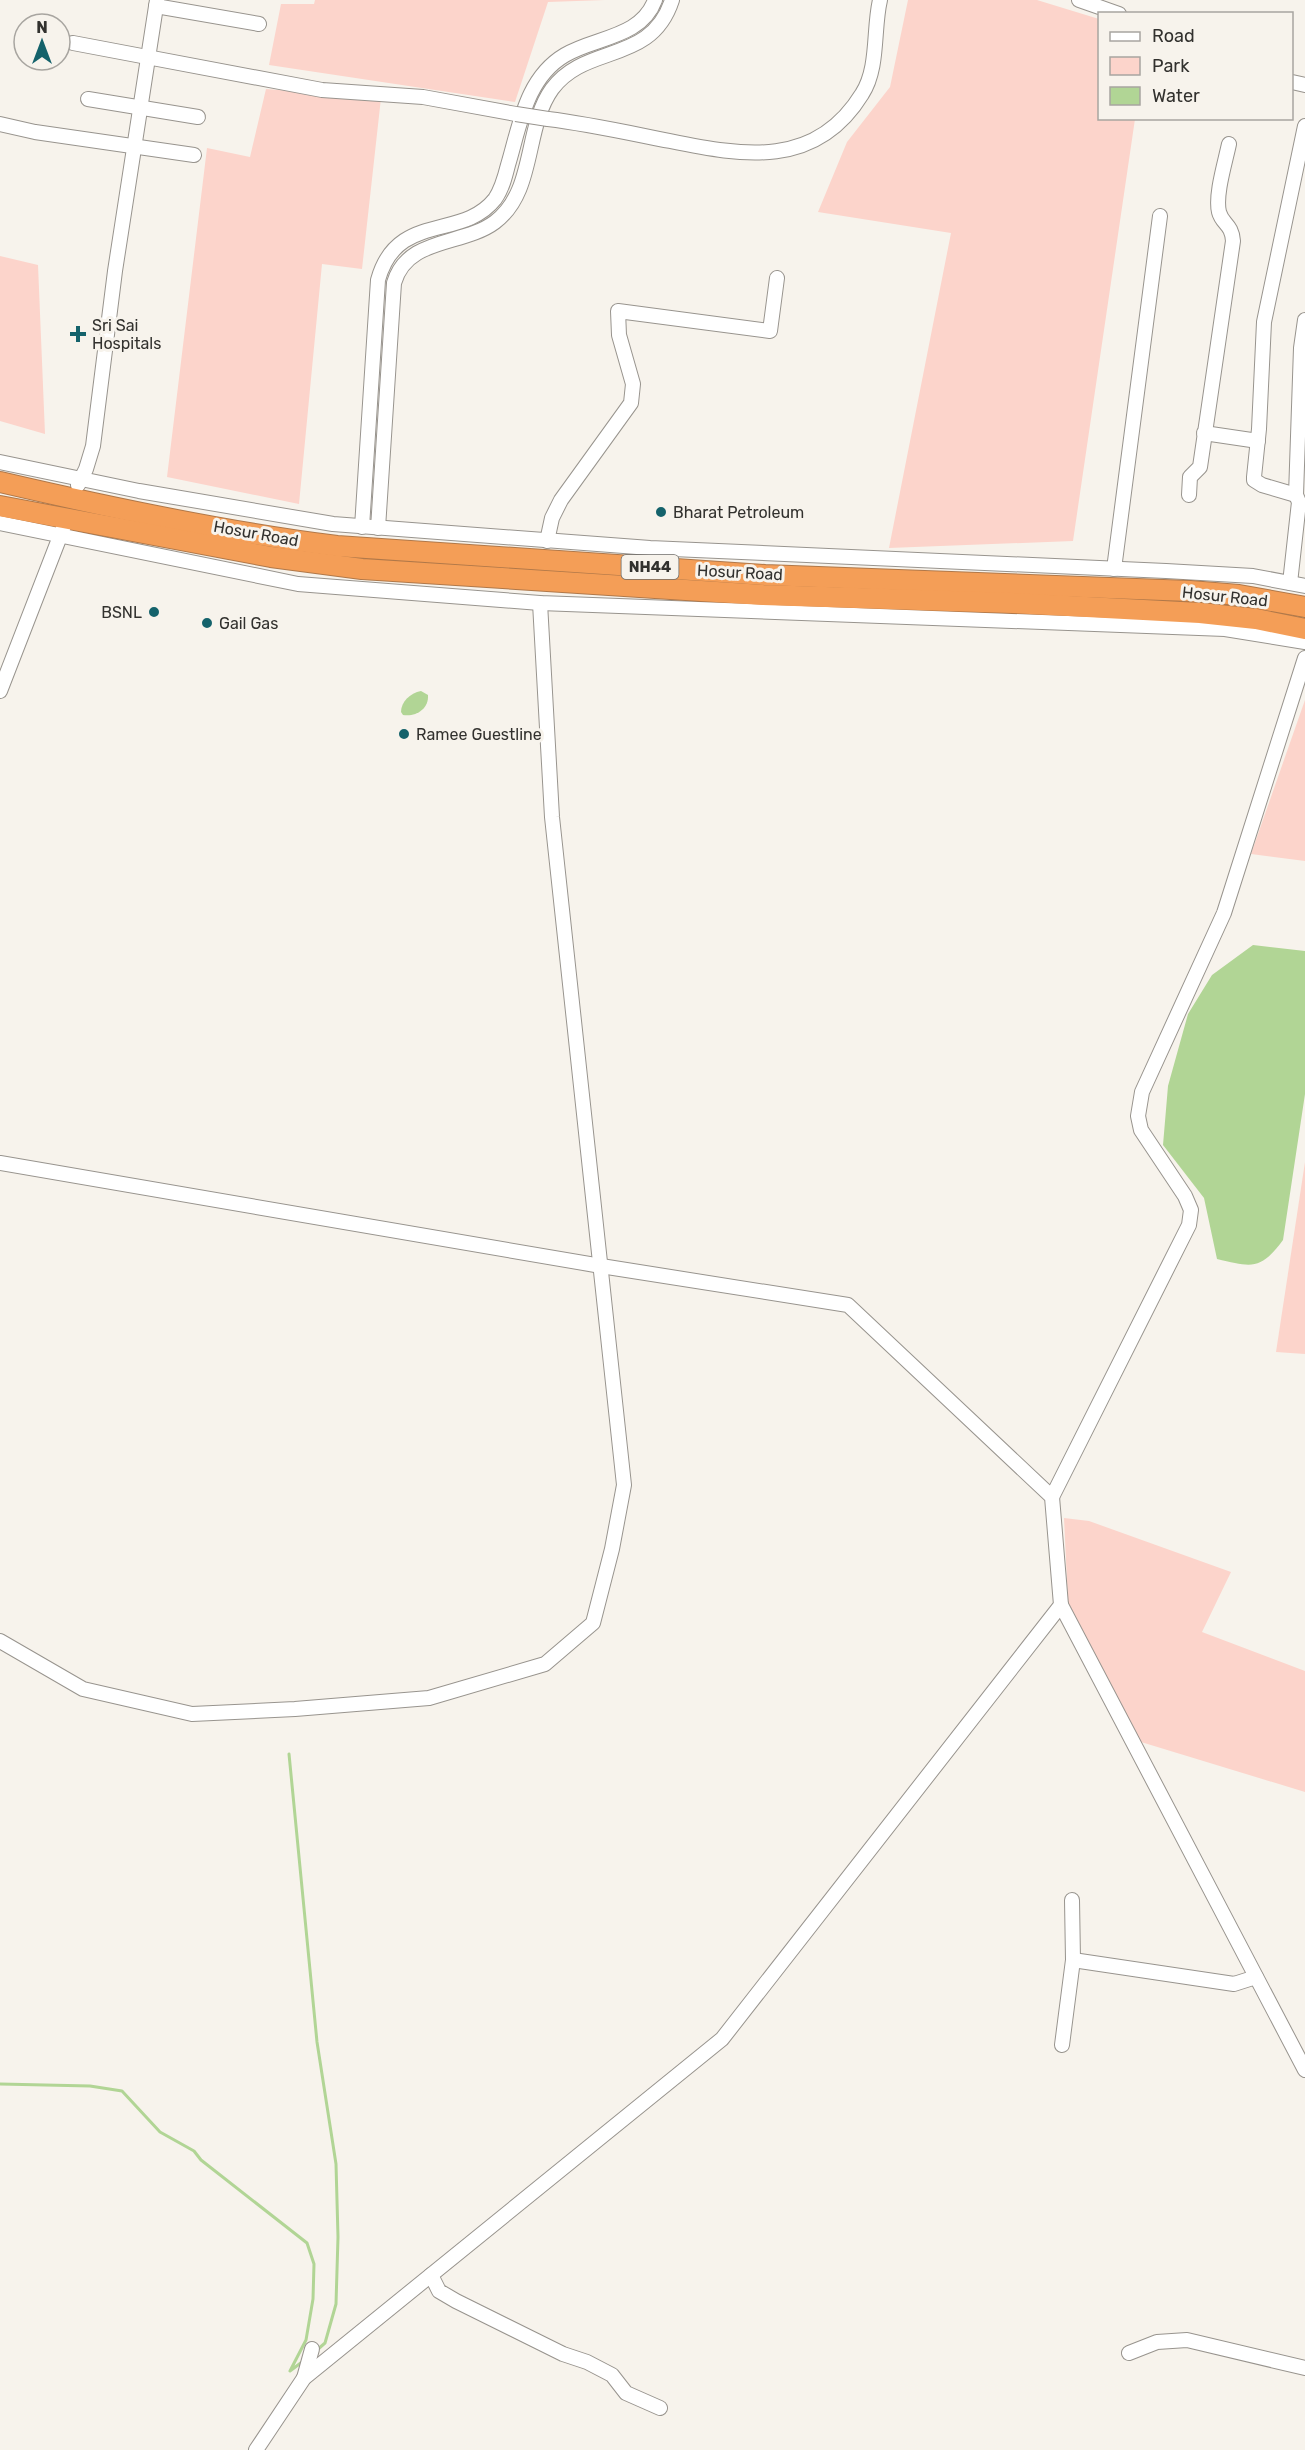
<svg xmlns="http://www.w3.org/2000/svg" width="1305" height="2450" font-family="Rubik,sans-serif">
  <rect width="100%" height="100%" fill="#f7f3ec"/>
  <g fill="#fcd4cb">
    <polygon points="315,0 605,0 548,2 515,102 269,65 281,4 314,4"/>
    <polygon points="908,0 1037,0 1099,19 1100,118 1135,119 1073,541 889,548 951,233 818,212 847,142 890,87"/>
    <polygon points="266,89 381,98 362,269 322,264 299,504 167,477 207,148 250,157"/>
    <polygon points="0,256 38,265 45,434 0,421"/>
    <polygon points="1305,700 1305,861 1251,854"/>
    <polygon points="1305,1162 1305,1354 1276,1352"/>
    <polygon points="1064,1518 1089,1521 1231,1572 1202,1632 1305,1671 1305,1792 1141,1742 1068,1602"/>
  </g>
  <g fill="#b1d595">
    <path d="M421,691L428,695C429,709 416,717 403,715L401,712C401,702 410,693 421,691Z"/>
    <path d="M1253,945L1305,951V1094L1283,1240C1260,1271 1252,1267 1217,1259L1204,1198L1163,1145L1168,1086L1188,1014L1212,975Z"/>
  </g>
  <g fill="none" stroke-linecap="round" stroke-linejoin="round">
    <g stroke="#b1d595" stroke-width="3">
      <polyline points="289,1754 317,2042 336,2164 338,2237 336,2304 325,2343 317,2350"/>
      <polyline points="0,2084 90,2086 122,2091 160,2132 194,2151 201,2160 307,2243 314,2264 313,2299 306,2340 290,2371 302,2362"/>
    </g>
    <g stroke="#98948e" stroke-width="16">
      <g id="minor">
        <polyline points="1079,0 1119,14"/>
        <polyline points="156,6 259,24"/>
        <polyline points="73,43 322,90 423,97 516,114"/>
        <polyline points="1292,82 1305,85"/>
        <polyline points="88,99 198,117"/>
        <path d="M548,119C589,124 629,133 670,141C743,156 816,169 862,94C879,68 873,29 880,0"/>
        <polyline points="0,124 35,132 194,155"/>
        <polyline points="1204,433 1258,441"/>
        <polyline points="0,462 139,491 333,524 650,548 1166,571 1253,576 1305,586"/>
        <polyline points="78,485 86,469 93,446 115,271 157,0"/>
        <path d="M1189,495L1190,477L1200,467L1233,241C1232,224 1222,224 1219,212C1215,195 1225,163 1229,144"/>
        <polyline points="1296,495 1262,485 1254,480 1254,477 1259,429 1264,322 1305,126"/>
        <polyline points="0,523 298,584 540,603 1225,629 1305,642"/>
        <path d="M362,527L378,280C397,211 462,241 495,199C502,189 505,177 508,165C520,125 526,78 565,55C595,37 641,38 655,0"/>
        <path d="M378,528L394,283C407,237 463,246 495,222C536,191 524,128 552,89C586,43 651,65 672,0"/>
        <polyline points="547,541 552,518 561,500 631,403 633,384 619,335 618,311 770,331 777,278"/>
        <polyline points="1114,569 1160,216"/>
        <polyline points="1290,583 1299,502 1296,495 1301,348 1305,320"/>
        <polyline points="0,691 64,526"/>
        <polyline points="0,1163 601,1266 848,1305 1052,1497 1061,1605 722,2039 304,2378 256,2450"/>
        <polyline points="1052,1497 1189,1225 1191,1210 1185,1196 1141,1130 1138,1116 1142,1092 1224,913 1305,658"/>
        <polyline points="1061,1605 1305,2070"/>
        <polyline points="0,1641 83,1689 192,1714 295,1709 429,1698 545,1664 593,1623 612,1549 624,1485 552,817 540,603"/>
        <polyline points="1073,1960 1234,1984 1256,1977"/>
        <polyline points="1062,2045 1073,1960 1072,1900"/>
        <polyline points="431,2275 439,2291 456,2301 563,2354 587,2362 612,2375 626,2393 660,2408"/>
        <polyline points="1129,2353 1157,2342 1187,2340 1305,2368"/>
        <polyline points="304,2378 312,2349"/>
      </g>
    </g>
    <g stroke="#b07849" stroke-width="22">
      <g id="highway">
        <path d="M0,482C111,508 224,532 337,546L765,575L1190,591L1239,595L1305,607"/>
        <polyline points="0,506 271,557 362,569 763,595 1013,603 1200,613 1256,619 1305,629"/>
      </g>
    </g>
    <use href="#minor" stroke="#fff" stroke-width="14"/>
    <use href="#highway" stroke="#f49e57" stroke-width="20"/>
    <g stroke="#98948e" stroke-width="16" stroke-linecap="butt">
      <polyline id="minor-bridge" points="516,114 548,119"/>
    </g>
    <use href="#minor-bridge" stroke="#fff" stroke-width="14"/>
  </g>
  <g fill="#14626b" stroke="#f7f3ec" stroke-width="2">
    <path d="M75 325h6v6h6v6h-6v6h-6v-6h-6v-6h6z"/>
    <circle cx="661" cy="512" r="6"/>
    <circle cx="154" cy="612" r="6"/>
    <circle cx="207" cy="623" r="6"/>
    <circle cx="404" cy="734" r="6"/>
  </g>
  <g text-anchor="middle" stroke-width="6" stroke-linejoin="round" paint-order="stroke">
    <rect fill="#f7f3ec" stroke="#6d6b67" stroke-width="1.5" x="621.5" y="555" width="57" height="24" rx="4.5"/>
    <g font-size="15" font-weight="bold" fill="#32312e">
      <text x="650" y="572">NH44</text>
    </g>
    <g font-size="16" fill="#32312e" stroke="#f7f3ec" text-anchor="start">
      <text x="92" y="331">Sri Sai<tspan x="92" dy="18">Hospitals</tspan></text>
      <text x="673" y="518">Bharat Petroleum</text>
      <text x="142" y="618" text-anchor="end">BSNL</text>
      <text x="219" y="629">Gail Gas</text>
      <text x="416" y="740">Ramee Guestline</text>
    </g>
    <g font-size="16" fill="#32312e" stroke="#f7f3ec">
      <text transform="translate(256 533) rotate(10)" y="6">Hosur Road</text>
      <text transform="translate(740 572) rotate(3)" y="6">Hosur Road</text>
      <text transform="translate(1225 596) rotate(6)" y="6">Hosur Road</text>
    </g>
  </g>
  <rect x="1098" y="12" width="195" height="108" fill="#f7f3ec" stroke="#a8a5a0" stroke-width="1.5"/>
  <rect x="1110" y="32" width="30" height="9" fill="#ffffff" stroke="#a8a5a0" stroke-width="1.5"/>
  <text x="1152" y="42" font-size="18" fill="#32312e">Road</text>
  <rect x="1110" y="57" width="30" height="18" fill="#fcd4cb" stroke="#a8a5a0" stroke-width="1.5"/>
  <text x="1152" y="72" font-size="18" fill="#32312e">Park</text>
  <rect x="1110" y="87" width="30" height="18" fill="#b1d595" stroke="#a8a5a0" stroke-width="1.5"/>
  <text x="1152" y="102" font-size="18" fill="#32312e">Water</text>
  <g transform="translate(42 42)"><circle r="28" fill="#f7f3ec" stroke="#a8a5a0" stroke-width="1.5"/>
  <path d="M0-4.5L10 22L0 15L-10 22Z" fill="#14626b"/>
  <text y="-9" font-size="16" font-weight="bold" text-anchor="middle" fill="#32312e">N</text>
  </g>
</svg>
